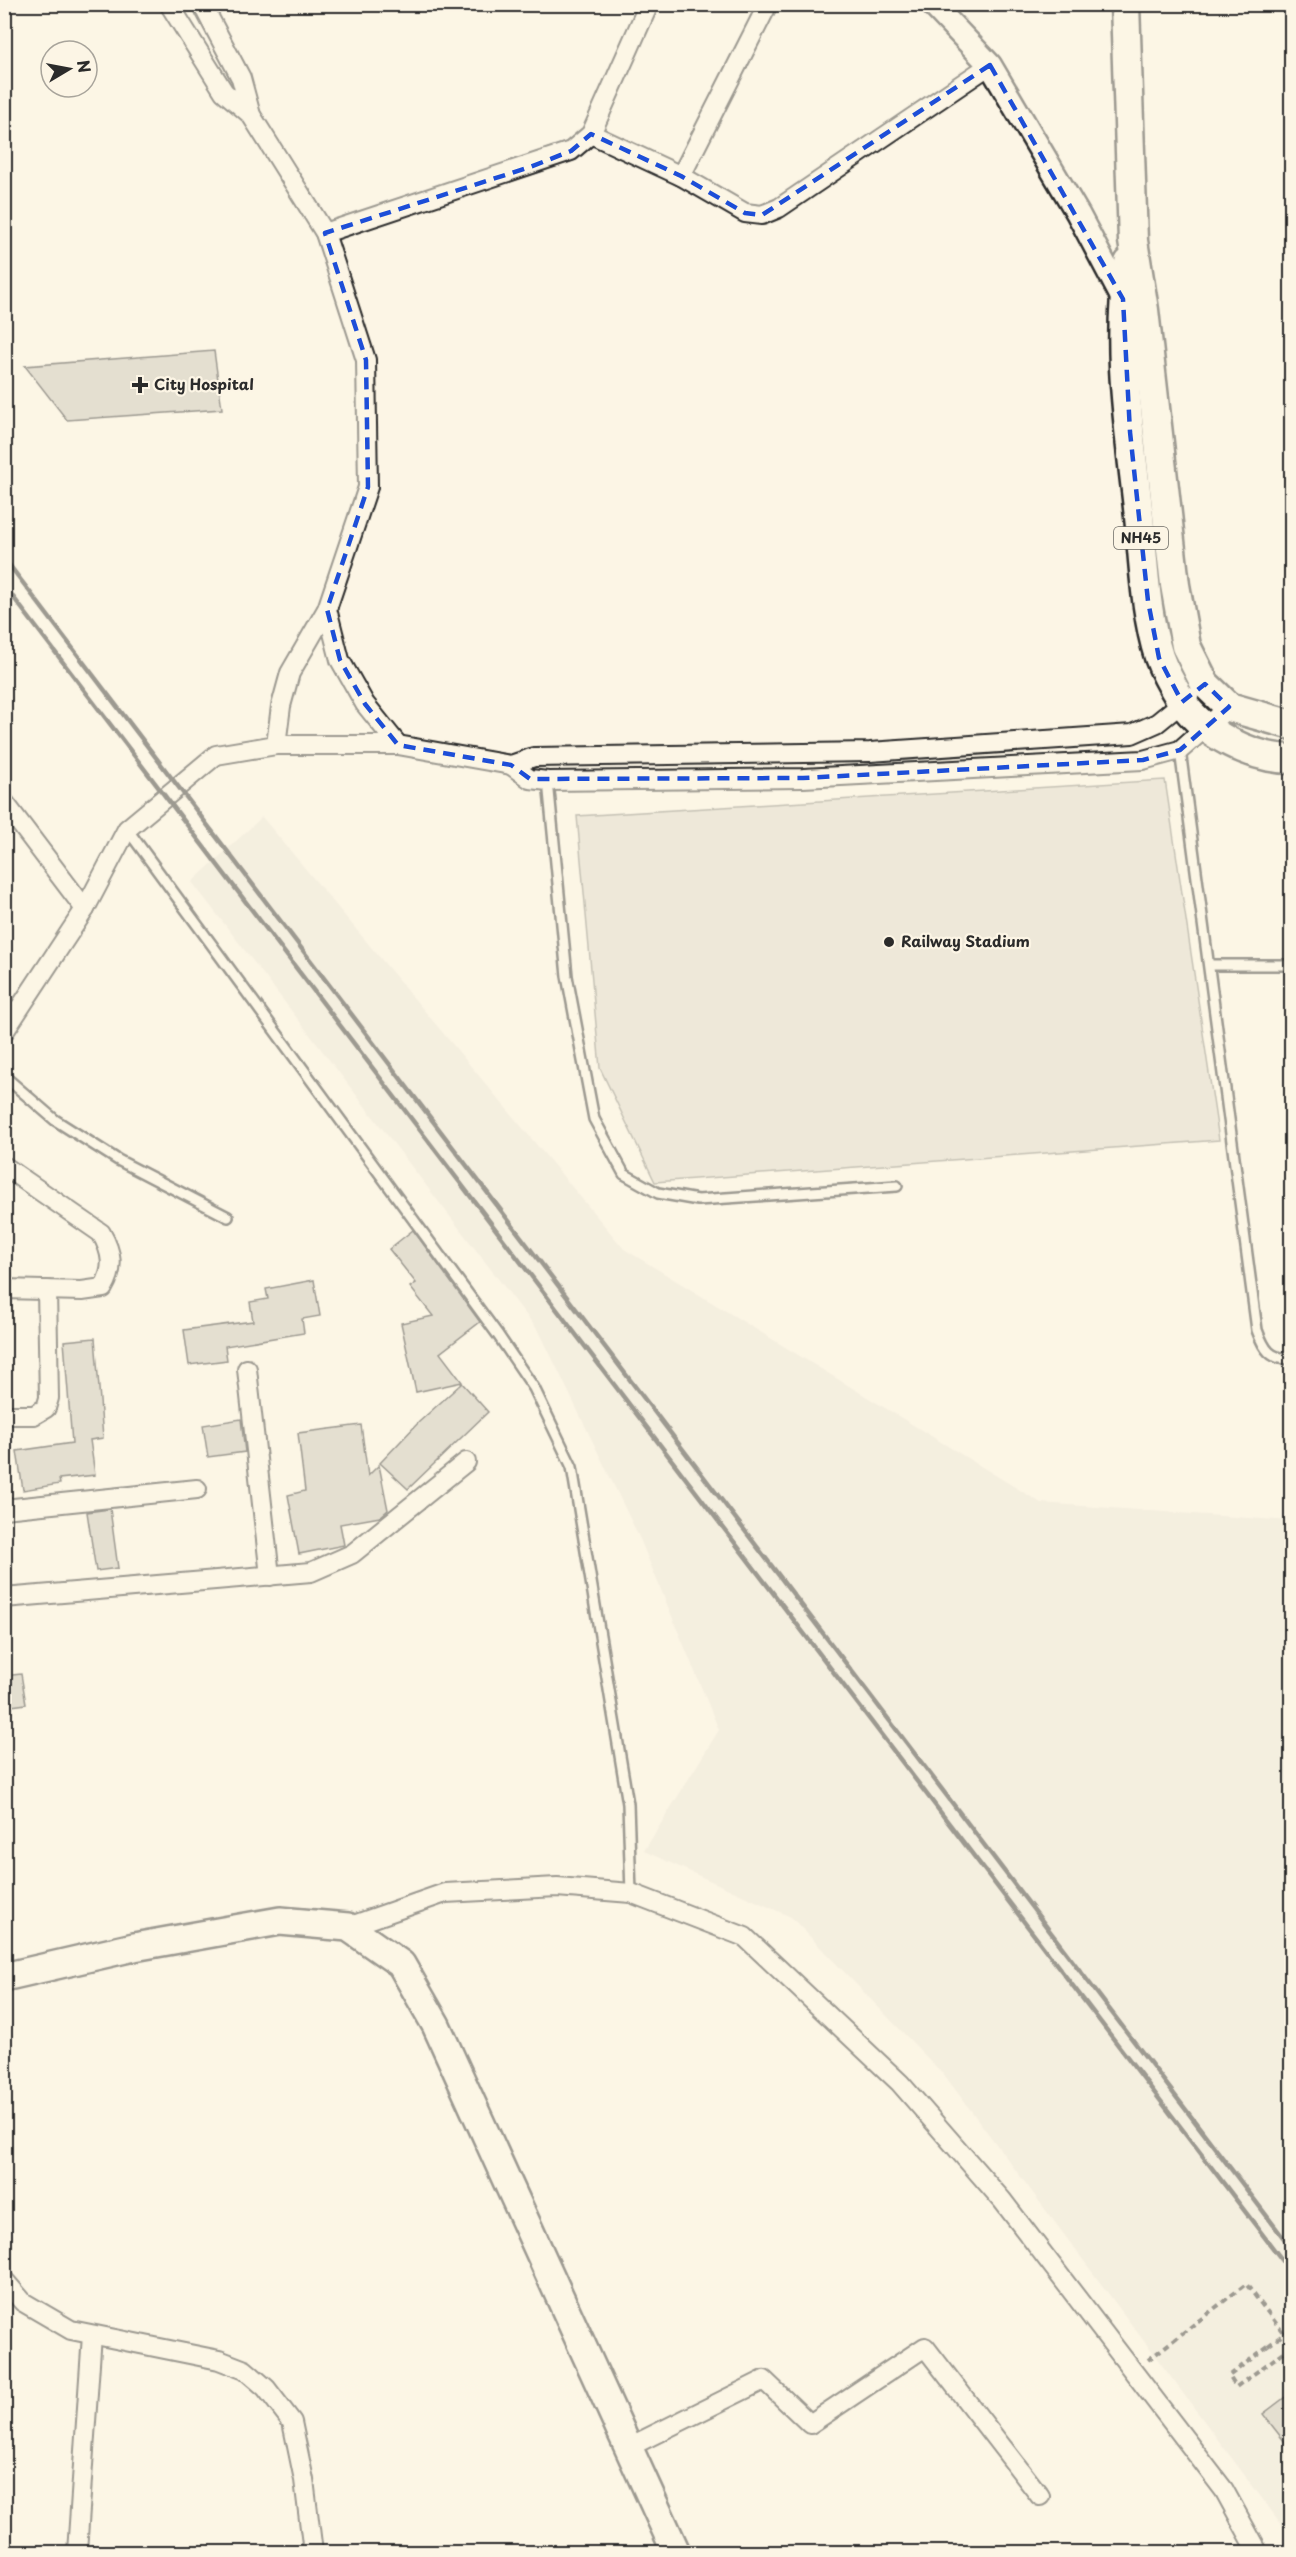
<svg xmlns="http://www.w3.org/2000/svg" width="1296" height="2557" font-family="'Playpen Sans',sans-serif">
  <rect width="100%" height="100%" fill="#fcf5e5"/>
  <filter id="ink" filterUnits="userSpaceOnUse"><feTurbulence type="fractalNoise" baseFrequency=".0167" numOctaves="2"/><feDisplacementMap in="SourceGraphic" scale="12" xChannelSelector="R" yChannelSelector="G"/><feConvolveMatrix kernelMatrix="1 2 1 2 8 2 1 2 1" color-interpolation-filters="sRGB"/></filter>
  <g filter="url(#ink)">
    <polygon fill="#ece6d7" points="262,817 624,1249 1041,1503 1291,1521 1291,2537 945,2076 791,1917 644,1851 719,1730 640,1539 540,1333 192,882"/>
    <polygon fill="#ded8ca" stroke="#84827a" stroke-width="1.5" points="1165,780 1219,1140 655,1182 600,1068 577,816"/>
    <g fill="#c8c3b7" stroke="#2b2b2b" stroke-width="1.5">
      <polygon points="214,351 222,409 67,420 25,366"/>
      <polygon points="413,1230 480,1322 440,1353 462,1382 416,1392 401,1323 433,1316 410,1287 416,1283 389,1249"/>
      <polygon points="314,1280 320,1316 302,1319 304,1333 225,1346 227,1360 189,1365 184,1330 253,1321 250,1302 268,1299 266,1289"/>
      <polygon points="95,1338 103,1438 90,1440 95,1475 59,1479 60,1484 23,1490 17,1451 72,1443 64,1341"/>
      <polygon points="462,1383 488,1412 408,1489 380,1463 419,1422"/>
      <polygon points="241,1419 245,1452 208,1457 203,1425"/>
      <polygon points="361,1425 368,1476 379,1465 388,1510 380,1517 340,1524 344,1545 299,1554 288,1495 305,1491 298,1433"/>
      <polygon points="110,1509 118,1568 96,1571 87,1512"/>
      <polygon points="21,1674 26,1704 4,1707 4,1676"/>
      <polygon points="1292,2392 1292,2451 1263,2414"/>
    </g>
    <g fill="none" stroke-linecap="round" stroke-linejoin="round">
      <g stroke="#2b2b2b" stroke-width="14">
        <g id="service">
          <path d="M1180,750L1257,1330C1264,1349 1270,1360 1292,1359"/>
          <polyline points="548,781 567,976 594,1119 624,1174 658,1193 698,1200 897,1186"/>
          <polyline points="127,829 498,1335 534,1388 572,1467 628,1804 631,1893"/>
          <polyline points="1210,965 1292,965"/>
          <polyline points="4,1076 55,1120 118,1160 228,1217"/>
        </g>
      </g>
      <g stroke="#2b2b2b" stroke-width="22">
        <g id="minor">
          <polyline points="169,4 224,92 251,115"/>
          <polyline points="202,4 241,78 251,115 325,233 366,360 368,487 327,609 290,673 281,706 276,745"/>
          <polyline points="591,134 681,176 745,213 762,215 779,208 990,65"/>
          <polyline points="681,176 768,4"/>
          <polyline points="325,233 571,151 591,134 649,4"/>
          <polyline points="327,609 340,660 365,704 398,745"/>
          <polyline points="511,765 530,779 548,781 803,778 1143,760 1180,750 1229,707"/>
          <polyline points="4,802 85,909"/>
          <polyline points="4,1032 85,909 127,829 216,755 276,745 398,745 511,765 534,757 870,752 1132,734 1157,723 1189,697"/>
          <path d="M4,1166L101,1233C112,1252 115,1268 103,1288L82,1291L4,1289"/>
          <polyline points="247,1369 270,1576"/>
          <polyline points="4,1415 34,1415 46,1408 49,1398 47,1290"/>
          <polyline points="4,1509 197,1489"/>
          <polyline points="4,1598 311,1572 352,1554 466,1462"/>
          <polyline points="348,1927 445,1893 557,1887 631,1893 745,1937 900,2083 1002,2200 1224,2490 1258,2552"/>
          <polyline points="4,2280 23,2302 71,2330 219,2360 245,2370 266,2388 292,2422 304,2480 313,2552"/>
          <polyline points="629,2447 764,2380 810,2424 925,2347 1040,2496"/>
          <polyline points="77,2552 92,2335"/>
        </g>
      </g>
      <g stroke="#2b2b2b" stroke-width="27">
        <polyline id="tertiary" points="932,4 990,65 1078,214 1123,299 1131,303"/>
      </g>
      <g stroke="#2b2b2b" stroke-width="32">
        <polyline id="primary" points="4,1977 134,1947 280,1921 348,1927 401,1964 436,2025 676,2552"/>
      </g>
      <g stroke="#2b2b2b" stroke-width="33">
        <g id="trunk">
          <polyline points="1125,4 1133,241 1144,310 1175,585 1186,646 1205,684 1229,707 1292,725"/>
          <path d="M1129,263C1115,348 1130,433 1139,517C1144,563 1145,613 1159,657C1164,671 1174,689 1182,702C1204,734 1253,759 1292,759"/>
        </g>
      </g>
      <g stroke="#2b2b2b" stroke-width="4" stroke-dasharray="6 4.5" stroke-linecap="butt">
        <polyline points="1268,2346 1229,2376 1236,2387 1292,2346"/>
        <polyline points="1148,2360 1246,2284 1292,2344"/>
      </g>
      <use href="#service" stroke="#fcf5e5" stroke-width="9"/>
      <use href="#minor" stroke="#fcf5e5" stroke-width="18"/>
      <use href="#tertiary" stroke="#fcf5e5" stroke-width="22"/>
      <use href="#primary" stroke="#fcf5e5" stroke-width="27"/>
      <use href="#trunk" stroke="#fcf5e5" stroke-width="28"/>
      <g stroke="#2b2b2b" stroke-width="4.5">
        <polyline points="4,558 1292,2249"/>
        <polyline points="4,585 1292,2273"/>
      </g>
      <polyline stroke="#2b2b2b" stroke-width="4" stroke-dasharray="6 4.5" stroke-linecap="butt" points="1268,2346 1292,2328"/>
    </g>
  </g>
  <path d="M0 0H1296V2557H0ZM990,65L1123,299L1130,432L1148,601L1159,658L1182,702L1205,684L1229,707L1180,750L1143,760L803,778L530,779L511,765L398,745L365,704L340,660L327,609L368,487L366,360L325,233L530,167L571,151L591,134L681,176L745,213L762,215Z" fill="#fcf5e5" fill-opacity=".55" fill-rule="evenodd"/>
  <path fill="none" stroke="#1d4ed8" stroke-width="4.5" stroke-dasharray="12 8" stroke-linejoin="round" d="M990,65L1123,299L1130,432L1148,601L1159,658L1182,702L1205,684L1229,707L1180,750L1143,760L803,778L530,779L511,765L398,745L365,704L340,660L327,609L368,487L366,360L325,233L530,167L571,151L591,134L681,176L745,213L762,215Z"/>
  <g fill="#2b2b2b" stroke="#fcf5e5" stroke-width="2">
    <path d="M137 376h6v6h6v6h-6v6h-6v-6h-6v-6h6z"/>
    <circle cx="889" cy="942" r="6"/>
  </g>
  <g text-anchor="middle" stroke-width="4.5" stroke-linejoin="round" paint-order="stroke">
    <rect fill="#fcf5e5" stroke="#6a6863" stroke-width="1.5" x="1114" y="527" width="54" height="22" rx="4.5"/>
    <g font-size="14" font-weight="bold" fill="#2b2b2b">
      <text x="1141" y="543">NH45</text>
    </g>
    <g font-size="15" font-weight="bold" fill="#2b2b2b" stroke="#fcf5e5" text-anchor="start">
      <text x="154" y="390">City Hospital</text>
      <text x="901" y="947">Railway Stadium</text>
    </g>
  </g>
  <rect width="1296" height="2557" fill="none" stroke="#fcf5e5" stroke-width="24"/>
  <rect x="12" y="12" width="1272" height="2533" fill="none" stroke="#2b2b2b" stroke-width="2" filter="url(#ink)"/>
  <g transform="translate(69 69) rotate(80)"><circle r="28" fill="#fcf5e5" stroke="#a8a49b" stroke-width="1.5"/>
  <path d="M0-4.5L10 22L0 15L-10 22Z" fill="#2b2b2b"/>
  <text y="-9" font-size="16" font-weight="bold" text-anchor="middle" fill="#2b2b2b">N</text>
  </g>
</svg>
